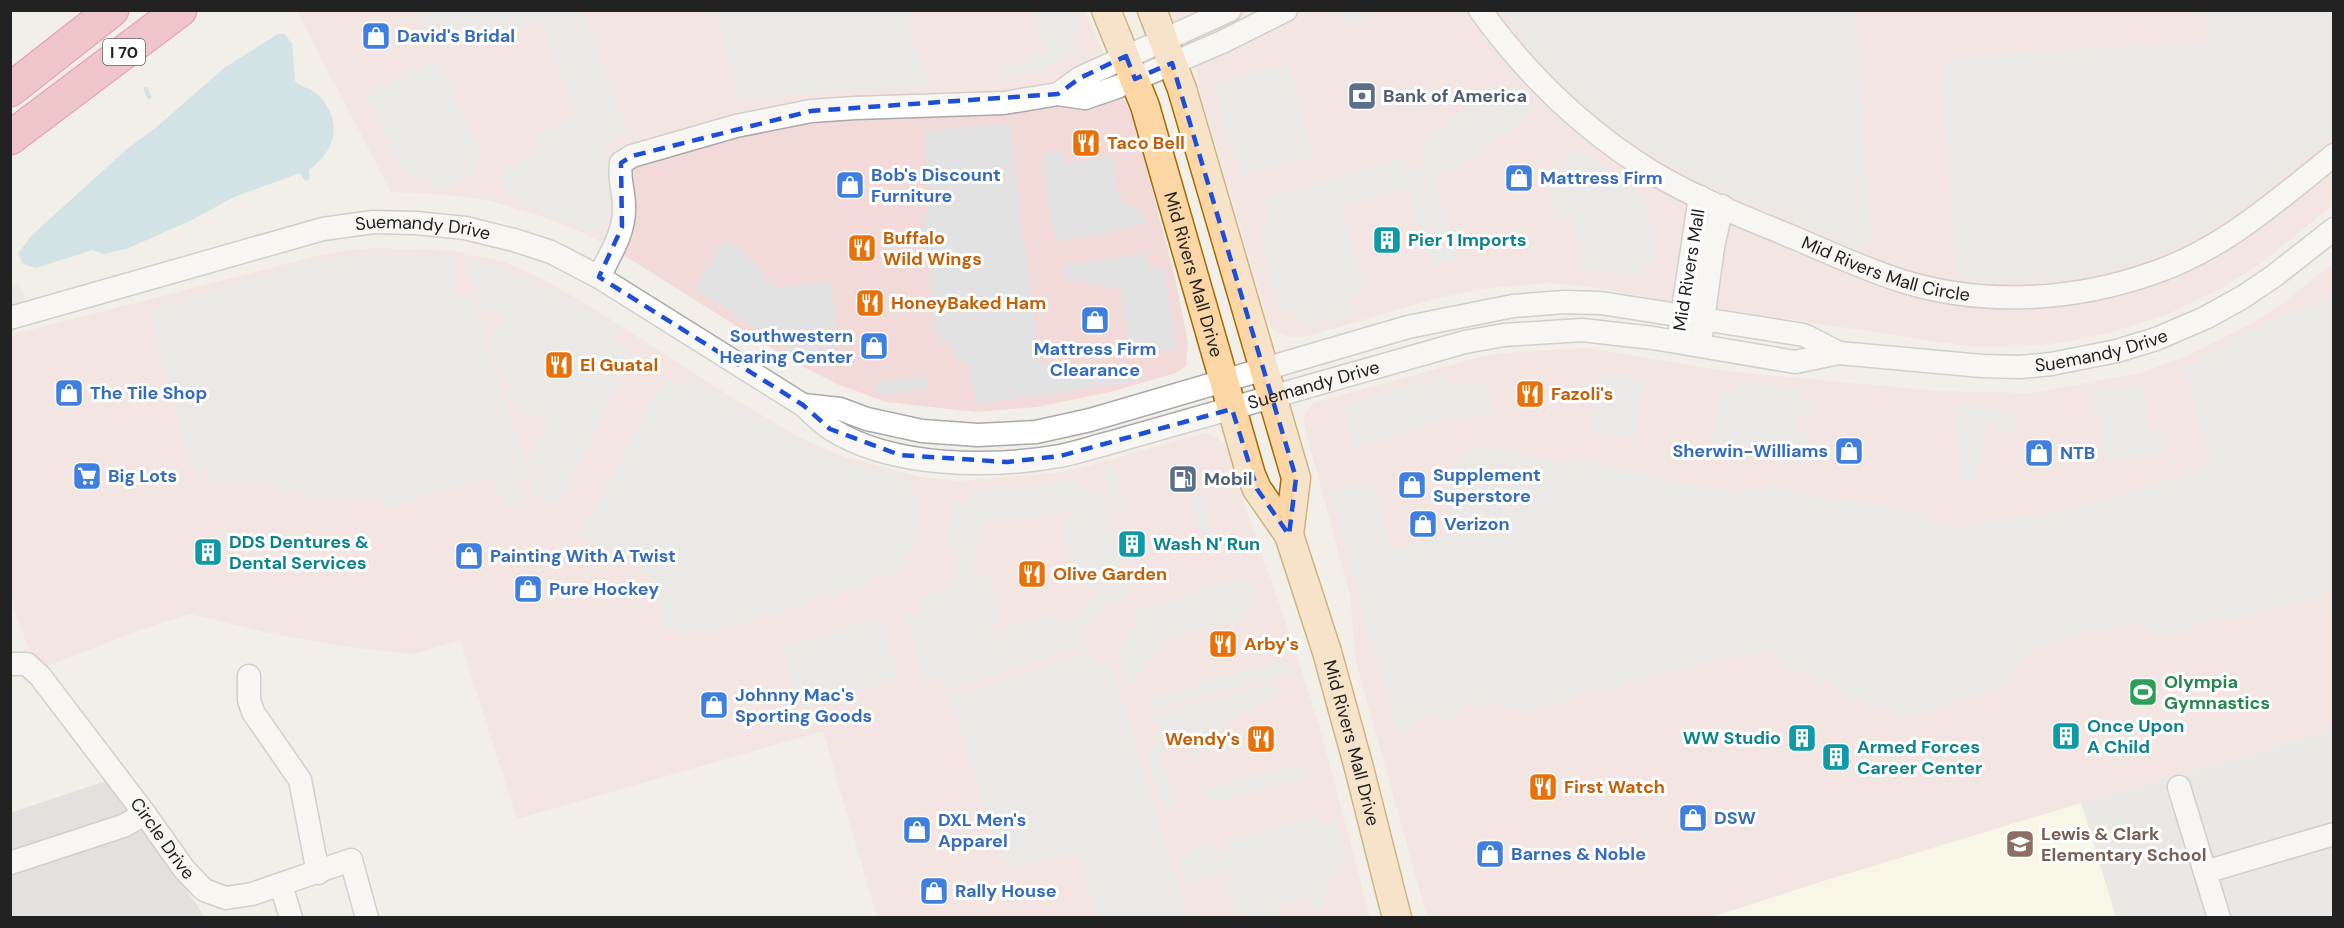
<svg xmlns="http://www.w3.org/2000/svg" width="2344" height="928" font-family="'DM Sans',sans-serif">
  <rect width="100%" height="100%" fill="#f2efe9"/>
  <polygon fill="#e0dfdf" points="2333,730 2333,917 2116,917 2081,803"/>
  <g fill="#f2dad9">
    <polygon points="297,11 1085,11 1135,124 1176,282 1188,343 1186,366 1176,373 1110,392 1037,407 976,412 886,402 837,384 794,362 633,261 586,234 538,215 487,200 447,195 391,192"/>
    <polygon points="1169,11 2333,11 2333,205 2259,265 2218,290 2166,315 2116,331 2066,342 2027,346 1973,347 1656,299 1593,287 1546,283 1481,289 1431,300 1308,336 1294,338 1277,333 1269,325 1198,85 1199,76"/>
    <polygon points="378,248 454,251 504,262 535,275 593,308 736,400 801,438 844,457 921,477 959,481 1054,473 1080,468 1204,433 1217,437 1228,447 1247,513 1292,640 1323,739 1370,917 877,917 823,731 517,819 460,640 414,654 346,647 264,632 190,614 143,629 42,668 27,644 11,601 11,335 325,254 349,250"/>
    <polygon points="2333,263 2333,730 2081,803 1811,885 1713,917 1427,917 1356,662 1350,596 1304,424 1304,416 1313,403 1480,357 1513,352 1586,348 1724,371 1938,391 2030,393 2140,373 2187,356 2254,322 2283,303"/>
  </g>
  <polygon fill="#ffffe5" points="2081,803 2116,917 1713,917 1811,885"/>
  <polygon fill="#d0d0d0" points="109,780 205,917 11,917 10,813"/>
  <g fill="#e2e2e2" fill-rule="evenodd">
    <polygon points="419,11 583,11 629,133 614,138 603,152 616,194 602,235 525,205 510,196 498,173 541,150 535,136 577,115 540,19 486,40 481,28 437,47"/>
    <polygon points="715,11 912,11 908,18 916,54 928,74 929,87 776,96 739,102"/>
    <polygon points="1031,11 1075,11 1085,26 1070,34 1078,51 1044,68 1027,74 997,79 1002,66 1025,62 1047,52"/>
    <polygon points="1339,11 1376,11 1350,27"/>
    <polygon points="1501,11 1855,11 1871,237 1865,245 1854,247 1702,182 1657,157 1612,128 1550,73"/>
    <polygon points="2206,11 2333,11 2333,135 2259,195 2208,230 2153,257 2106,272 2038,281 1990,281 1961,277 1956,270 1941,77 1945,62 1953,58 2065,50 2208,42"/>
    <polygon points="436,60 483,155 472,161 477,173 436,193 430,182 404,173 366,95"/>
    <polygon points="1288,65 1314,156 1241,176 1214,84"/>
    <polygon points="1493,84 1502,95 1514,85 1535,110 1462,166 1433,178 1458,258 1431,265 1408,187 1342,207 1365,291 1351,295 1356,313 1302,328 1293,308 1281,312 1257,223 1266,220 1270,216 1264,198 1402,158 1407,170 1424,164 1428,157 1420,147"/>
    <polygon points="1009,123 1039,363 1130,369 1131,382 978,404 969,374 968,361 955,363 953,351 935,332 928,256 921,234 921,223 926,222 929,190 924,131"/>
    <polygon points="1575,147 1633,187 1643,197 1660,259 1645,264 1642,278 1579,267 1581,254 1570,214 1558,218 1546,176 1555,173"/>
    <polygon points="1062,151 1064,163 1112,157 1119,199 1142,212 1146,223 1106,234 1056,241 1050,214 1043,153"/>
    <polygon points="725,240 738,246 775,288 830,282 839,347 811,352 805,362 694,288"/>
    <polygon points="388,253 428,254 456,258 454,268 455,292 459,299 471,294 530,477 514,483 514,486 526,492 518,509 507,505 489,478 384,508 380,496 307,500 303,488 282,495 277,493 274,483 210,484 207,472 196,476 156,341 151,310 246,280 322,260 353,254"/>
    <polygon points="1146,253 1150,268 1164,266 1176,349 1163,351 1143,347 1130,349 1121,289 1064,278 1063,265"/>
    <polygon points="469,261 498,268 561,292 622,329 617,341 619,345 632,350 592,438 556,505 528,492 539,471 528,464 549,424 508,399 513,387 504,379 498,369 489,342 505,316 477,309 480,296 467,272"/>
    <polygon points="19,283 26,303 11,307 11,287"/>
    <polygon points="2333,299 2333,591 2254,615 2218,619 2163,636 2137,622 2112,629 2094,629 2026,653 2013,675 2001,679 2002,685 1971,697 1902,718 1881,707 1869,711 1864,698 1852,701 1824,679 1813,682 1808,669 1797,673 1768,650 1744,658 1722,658 1671,674 1662,671 1647,677 1636,687 1632,679 1624,687 1609,691 1598,688 1596,694 1583,692 1572,696 1561,706 1554,701 1546,709 1532,712 1505,708 1487,701 1476,711 1473,700 1448,720 1424,714 1399,738 1329,491 1372,481 1392,551 1461,532 1445,475 1472,450 1484,446 1487,455 1495,446 1563,463 1571,456 1575,469 1585,460 1703,489 1742,492 1755,487 1759,494 1772,486 1841,502 1854,500 1856,507 1869,504 1919,512 1942,527 1955,524 1957,529 2000,516 2002,522 2014,518 2033,518 2178,478 2211,462 2187,376 2182,369 2268,320"/>
    <polygon points="1599,373 1644,380 1634,439 1590,431"/>
    <polygon points="690,375 799,442 829,456 860,467 911,480 909,494 922,497 913,544 895,579 883,573 853,592 841,587 835,598 825,594 794,611 784,606 778,617 766,612 737,628 726,623 719,634 708,628 686,636 662,624 659,596 649,589 654,578 642,572 630,560 608,548 580,537 665,378 682,387"/>
    <polygon points="1448,375 1451,386 1484,382 1492,412 1481,416 1458,417 1355,447 1343,405"/>
    <polygon points="927,376 928,389 877,396 875,382"/>
    <polygon points="1736,381 1799,388 1799,398 1804,402 1812,403 1810,416 1797,415 1795,431 1808,433 1802,465 1711,450 1720,394 1731,395"/>
    <polygon points="2142,384 2149,430 2162,429 2164,453 2107,462 2104,429 2092,403 2091,390"/>
    <polygon points="1969,404 2016,415 2016,430 1996,432 1994,421 1988,422 1975,482 1962,483 1954,406"/>
    <polygon points="1114,464 1126,508 1113,511 1101,468"/>
    <path d="M1081,479L1084,491L1099,487L1131,597L1107,604L1082,633L1085,644L946,691L941,678L926,683L905,616L922,611L918,599L956,584L957,547L945,545L954,502L972,504L971,490L1017,488ZM1071,511L1074,514L1073,518L1061,522L1081,590L1093,586V596L1077,618L1066,621L1040,616L999,630L1002,642L994,640L989,625L1002,621L988,572L975,576L973,564L977,540L981,530L987,522L994,519L1025,518Z"/>
    <polygon points="1202,495 1216,541 1203,545 1189,499"/>
    <polygon points="1244,578 1255,586 1244,618 1165,640 1138,676 1129,685 1117,649 1138,629 1133,612"/>
    <polygon points="880,616 899,678 802,708 783,648"/>
    <polygon points="1093,651 1098,665 1110,661 1188,917 1097,917 1085,874 1075,852 1012,870 1009,858 998,861 961,728 948,698"/>
    <polygon points="1279,661 1293,666 1290,673 1151,711 1147,699"/>
    <polygon points="1270,682 1282,692 1209,732 1214,750 1192,757 1186,742 1159,751 1176,802 1162,809 1145,752 1157,744 1161,726 1150,717"/>
    <polygon points="1298,765 1307,774 1303,779 1215,803 1200,792"/>
    <polygon points="1320,814 1324,824 1326,825 1335,818 1349,861 1337,869 1322,896 1326,906 1314,910 1309,896 1275,907 1278,917 1238,917 1225,874 1197,880 1186,886 1178,858 1190,850 1212,842 1218,858 1225,855 1229,850 1225,842"/>
  </g>
  <path fill="#aad3df" d="M278,34H284L292,43L295,81C301,87 309,88 316,93C343,118 338,149 309,170L310,179L305,181L300,173L234,197L192,220L126,249L104,254L92,250L36,268L23,264L18,254L31,236L127,149L158,126L224,68Z"/>
  <g fill="none" stroke-linecap="round" stroke-linejoin="round">
    <polyline stroke="#aad3df" stroke-width="4.5" points="146,89 149,97"/>
    <g stroke="#a9a9a9" stroke-width="25">
      <g id="minor">
        <path id="s1" d="M1480,10C1527,75 1584,130 1652,172C1695,198 1744,217 1790,236C1828,252 1866,270 1905,282C1985,306 2074,301 2153,273C2222,250 2278,200 2334,155"/>
        <polyline points="1058,94 1080,78 1230,10"/>
        <path d="M599,277C609,256 624,234 624,210C625,194 618,179 621,163L632,156L736,126L811,111L855,108L1004,103L1058,94L1085,98L1117,87L1222,42L1286,10"/>
        <path id="s2" d="M10,318L323,229L373,222L416,223L465,228L514,240L551,252L599,277L803,405C812,413 821,423 831,429C892,468 991,468 1060,456C1076,453 1093,447 1109,443L1465,342L1504,335L1582,330L1653,338L1795,362L1839,353L1982,366L2020,367L2051,364L2117,351L2156,339L2205,318L2243,297L2274,276L2334,229"/>
        <polyline points="1680,329 1700,197"/>
        <polyline points="1701,335 1713,247 1722,206"/>
        <polyline points="803,405 840,409 867,419 922,431 978,435 1036,432 1090,420 1408,327 1513,306 1564,302 1601,303 1804,335 1839,353"/>
        <path id="s3" d="M10,664H27L40,676L145,814L184,869L204,890L226,898L252,894L351,860L367,918"/>
        <polyline points="249,676 249,700 253,712 300,780 318,873"/>
        <polyline points="2179,787 2219,918"/>
        <polyline points="10,863 123,826 145,814"/>
        <polyline points="2205,872 2334,834"/>
        <polyline points="281,885 291,918"/>
      </g>
    </g>
    <g stroke="#a06b00" stroke-width="31">
      <g id="major">
        <path id="s4" d="M1106,10L1145,106L1251,475L1257,489L1289,535L1327,652L1359,768L1397,918"/>
        <polyline points="1152,10 1182,89 1296,478 1289,535"/>
      </g>
    </g>
    <g stroke="#dc2a67" stroke-width="35">
      <g id="highway">
        <polyline points="10,90 112,10"/>
        <polyline points="10,138 180,10"/>
      </g>
    </g>
    <use href="#minor" stroke="#fff" stroke-width="22"/>
    <use href="#major" stroke="#fcd6a4" stroke-width="28"/>
    <use href="#highway" stroke="#e892a2" stroke-width="33"/>
  </g>
  <path d="M0 0H2344V928H0ZM1126,56L1135,79L1172,63L1296,478L1289,535L1257,489L1232,409L1060,456L1007,462L900,455L830,429L803,405L599,277L622,227L621,163L632,156L811,111L1058,94L1080,78Z" fill="#f2efe9" fill-opacity=".55" fill-rule="evenodd"/>
  <path fill="none" stroke="#1d4ed8" stroke-width="4.5" stroke-dasharray="12 8" stroke-linejoin="round" d="M1126,56L1135,79L1172,63L1296,478L1289,535L1257,489L1232,409L1060,456L1007,462L900,455L830,429L803,405L599,277L622,227L621,163L632,156L811,111L1058,94L1080,78Z"/>
  <defs>
    <g id="shop-square" transform="scale(1.5)"><rect x="-9" y="-9" width="18" height="18" rx="4" fill="#3f7fe0" stroke="#fff"/><path d="M-5-2.5h2.3a2.7 3.5 0 0 1 5.4 0H5L5.5 6h-11ZM-1.5-2.5h3a1.5 2.3 0 0 0-3 0Z" fill="#fff"/></g>
    <g id="bank-square" transform="scale(1.5)"><rect x="-9" y="-9" width="18" height="18" rx="4" fill="#5c6f8a" stroke="#fff"/><path d="M-6-4H6V4H-6ZM0-2.3a2.3 2.3 0 1 0 0 4.6a2.3 2.3 0 1 0 0-4.6Z" fill="#fff"/></g>
    <g id="restaurant-square" transform="scale(1.5)"><rect x="-9" y="-9" width="18" height="18" rx="4" fill="#e8710a" stroke="#fff"/><path d="M-5-6h1v4h1v-4h1v4h1v-4h1v5L-1.5 .5V6h-2V.5L-5-1ZM5-6V6H3V1.5H1.5Q1.5-4 5-6Z" fill="#fff"/></g>
    <g id="building-square" transform="scale(1.5)"><rect x="-9" y="-9" width="18" height="18" rx="4" fill="#0f9aa8" stroke="#fff"/><path d="M-4-6H4V6H1V3H-1V6H-4ZM-2.5-4.3h1.7v1.8h-1.7ZM.8-4.3h1.7v1.8H.8ZM-2.5-1h1.7V.8h-1.7ZM.8-1h1.7V.8H.8Z" fill="#fff"/></g>
    <g id="supermarket-square" transform="scale(1.5)"><rect x="-9" y="-9" width="18" height="18" rx="4" fill="#3f7fe0" stroke="#fff"/><path d="M-6-5.5h2.5l.6 2H6L4.5 2H-2.5L-4.4-4H-6ZM-1.5 3.2a1.3 1.3 0 1 0 .1 0ZM3 3.2a1.3 1.3 0 1 0 .1 0Z" fill="#fff"/></g>
    <g id="fuel-square" transform="scale(1.5)"><rect x="-9" y="-9" width="18" height="18" rx="4" fill="#5c6f8a" stroke="#fff"/><path d="M-5.5-6h7V0h2V4h1.3V-2.5L3-4.5l.8-.8L6-3V5H2.5V1h-1V6h-7ZM-4.2-4.7v3.2H.2V-4.7Z" fill="#fff"/></g>
    <g id="stadium-square" transform="scale(1.5)"><rect x="-9" y="-9" width="18" height="18" rx="4" fill="#2e9e5b" stroke="#fff"/><path d="M0-5a6.5 5 0 1 0 0 10a6.5 5 0 1 0 0-10ZM-3.5-1.8h7v3.6h-7Z" fill="#fff"/></g>
    <g id="school-square" transform="scale(1.5)"><rect x="-9" y="-9" width="18" height="18" rx="4" fill="#8d6e63" stroke="#fff"/><path d="M0-5L7-2L0 1L-7-2ZM-4 1L0 2.5L4 1V4Q0 6-4 4Z" fill="#fff"/></g>
  </defs>
  <g fill-rule="evenodd">
    <use href="#shop-square" x="376" y="36"/>
    <use href="#bank-square" x="1362" y="96"/>
    <use href="#restaurant-square" x="1086" y="143"/>
    <use href="#shop-square" x="1519" y="178"/>
    <use href="#shop-square" x="850" y="185"/>
    <use href="#building-square" x="1387" y="240"/>
    <use href="#restaurant-square" x="862" y="248"/>
    <use href="#restaurant-square" x="870" y="303"/>
    <use href="#shop-square" x="1095" y="320"/>
    <use href="#shop-square" x="874" y="346"/>
    <use href="#restaurant-square" x="559" y="365"/>
    <use href="#shop-square" x="69" y="393"/>
    <use href="#restaurant-square" x="1530" y="394"/>
    <use href="#shop-square" x="1849" y="451"/>
    <use href="#shop-square" x="2039" y="453"/>
    <use href="#supermarket-square" x="87" y="476"/>
    <use href="#fuel-square" x="1183" y="479"/>
    <use href="#shop-square" x="1412" y="485"/>
    <use href="#shop-square" x="1423" y="524"/>
    <use href="#building-square" x="1132" y="544"/>
    <use href="#building-square" x="208" y="552"/>
    <use href="#shop-square" x="469" y="556"/>
    <use href="#restaurant-square" x="1032" y="574"/>
    <use href="#shop-square" x="528" y="589"/>
    <use href="#restaurant-square" x="1223" y="644"/>
    <use href="#stadium-square" x="2143" y="692"/>
    <use href="#shop-square" x="714" y="705"/>
    <use href="#building-square" x="2066" y="736"/>
    <use href="#building-square" x="1802" y="738"/>
    <use href="#restaurant-square" x="1261" y="739"/>
    <use href="#building-square" x="1836" y="757"/>
    <use href="#restaurant-square" x="1543" y="787"/>
    <use href="#shop-square" x="1693" y="818"/>
    <use href="#shop-square" x="917" y="830"/>
    <use href="#school-square" x="2020" y="844"/>
    <use href="#shop-square" x="1490" y="854"/>
    <use href="#shop-square" x="934" y="891"/>
  </g>
  <g text-anchor="middle" stroke-width="6" stroke-linejoin="round" paint-order="stroke">
    <rect fill="#fff" stroke="#646464" stroke-width="1.5" x="103" y="39" width="42" height="26" rx="4.5"/>
    <g font-size="16" font-weight="bold" fill="#222">
      <text x="124" y="58">I 70</text>
    </g>
    <g font-size="18" font-weight="bold" fill="#366cbe" stroke="#fff" text-anchor="start">
      <text x="397" y="42">David's Bridal</text>
      <text x="871" y="181">Bob's Discount<tspan x="871" dy="21">Furniture</tspan></text>
      <text x="1540" y="184">Mattress Firm</text>
      <text x="853" y="342" text-anchor="end">Southwestern<tspan x="853" dy="21">Hearing Center</tspan></text>
      <text x="1095" y="355" text-anchor="middle">Mattress Firm<tspan x="1095" dy="21">Clearance</tspan></text>
      <text x="90" y="399">The Tile Shop</text>
      <text x="1828" y="457" text-anchor="end">Sherwin-Williams</text>
      <text x="2060" y="459">NTB</text>
      <text x="1433" y="481">Supplement<tspan x="1433" dy="21">Superstore</tspan></text>
      <text x="108" y="482">Big Lots</text>
      <text x="1444" y="530">Verizon</text>
      <text x="490" y="562">Painting With A Twist</text>
      <text x="549" y="595">Pure Hockey</text>
      <text x="735" y="701">Johnny Mac's<tspan x="735" dy="21">Sporting Goods</tspan></text>
      <text x="1714" y="824">DSW</text>
      <text x="938" y="826">DXL Men's<tspan x="938" dy="21">Apparel</tspan></text>
      <text x="1511" y="860">Barnes &amp; Noble</text>
      <text x="955" y="897">Rally House</text>
    </g>
    <g font-size="18" font-weight="bold" fill="#4e5e75" stroke="#fff" text-anchor="start">
      <text x="1383" y="102">Bank of America</text>
      <text x="1204" y="485">Mobil</text>
    </g>
    <g font-size="18" font-weight="bold" fill="#c56008" stroke="#fff" text-anchor="start">
      <text x="1107" y="149">Taco Bell</text>
      <text x="883" y="244">Buffalo<tspan x="883" dy="21">Wild Wings</tspan></text>
      <text x="891" y="309">HoneyBaked Ham</text>
      <text x="580" y="371">El Guatal</text>
      <text x="1551" y="400">Fazoli's</text>
      <text x="1053" y="580">Olive Garden</text>
      <text x="1244" y="650">Arby's</text>
      <text x="1240" y="745" text-anchor="end">Wendy's</text>
      <text x="1564" y="793">First Watch</text>
    </g>
    <g font-size="18" fill="#222" stroke="#fff">
      <text dy="6" stroke="none"><textPath href="#s2" startOffset="426">Suemandy Drive</textPath></text>
      <text dy="6" stroke="none"><textPath href="#s1" startOffset="492">Mid Rivers Mall Circle</textPath></text>
      <text transform="translate(1689 270) rotate(-81)" y="6">Mid Rivers Mall</text>
      <text dy="6" stroke="none"><textPath href="#s4" startOffset="279">Mid Rivers Mall Drive</textPath></text>
      <text dy="6" stroke="none"><textPath href="#s2" startOffset="2188">Suemandy Drive</textPath></text>
      <text dy="6" stroke="none"><textPath href="#s2" startOffset="1388">Suemandy Drive</textPath></text>
      <text dy="6" stroke="none"><textPath href="#s4" startOffset="776">Mid Rivers Mall Drive</textPath></text>
      <text dy="6" stroke="none"><textPath href="#s3" startOffset="238">Circle Drive</textPath></text>
    </g>
    <g font-size="18" font-weight="bold" fill="#0d838f" stroke="#fff" text-anchor="start">
      <text x="1408" y="246">Pier 1 Imports</text>
      <text x="229" y="548">DDS Dentures &amp;<tspan x="229" dy="21">Dental Services</tspan></text>
      <text x="1153" y="550">Wash N' Run</text>
      <text x="2087" y="732">Once Upon<tspan x="2087" dy="21">A Child</tspan></text>
      <text x="1781" y="744" text-anchor="end">WW Studio</text>
      <text x="1857" y="753">Armed Forces<tspan x="1857" dy="21">Career Center</tspan></text>
    </g>
    <g font-size="18" font-weight="bold" fill="#27864d" stroke="#fff" text-anchor="start">
      <text x="2164" y="688">Olympia<tspan x="2164" dy="21">Gymnastics</tspan></text>
    </g>
    <g font-size="18" font-weight="bold" fill="#785e54" stroke="#fff" text-anchor="start">
      <text x="2041" y="840">Lewis &amp; Clark<tspan x="2041" dy="21">Elementary School</tspan></text>
    </g>
  </g>
  <rect width="2344" height="928" fill="none" stroke="#222222" stroke-width="24"/>
</svg>
